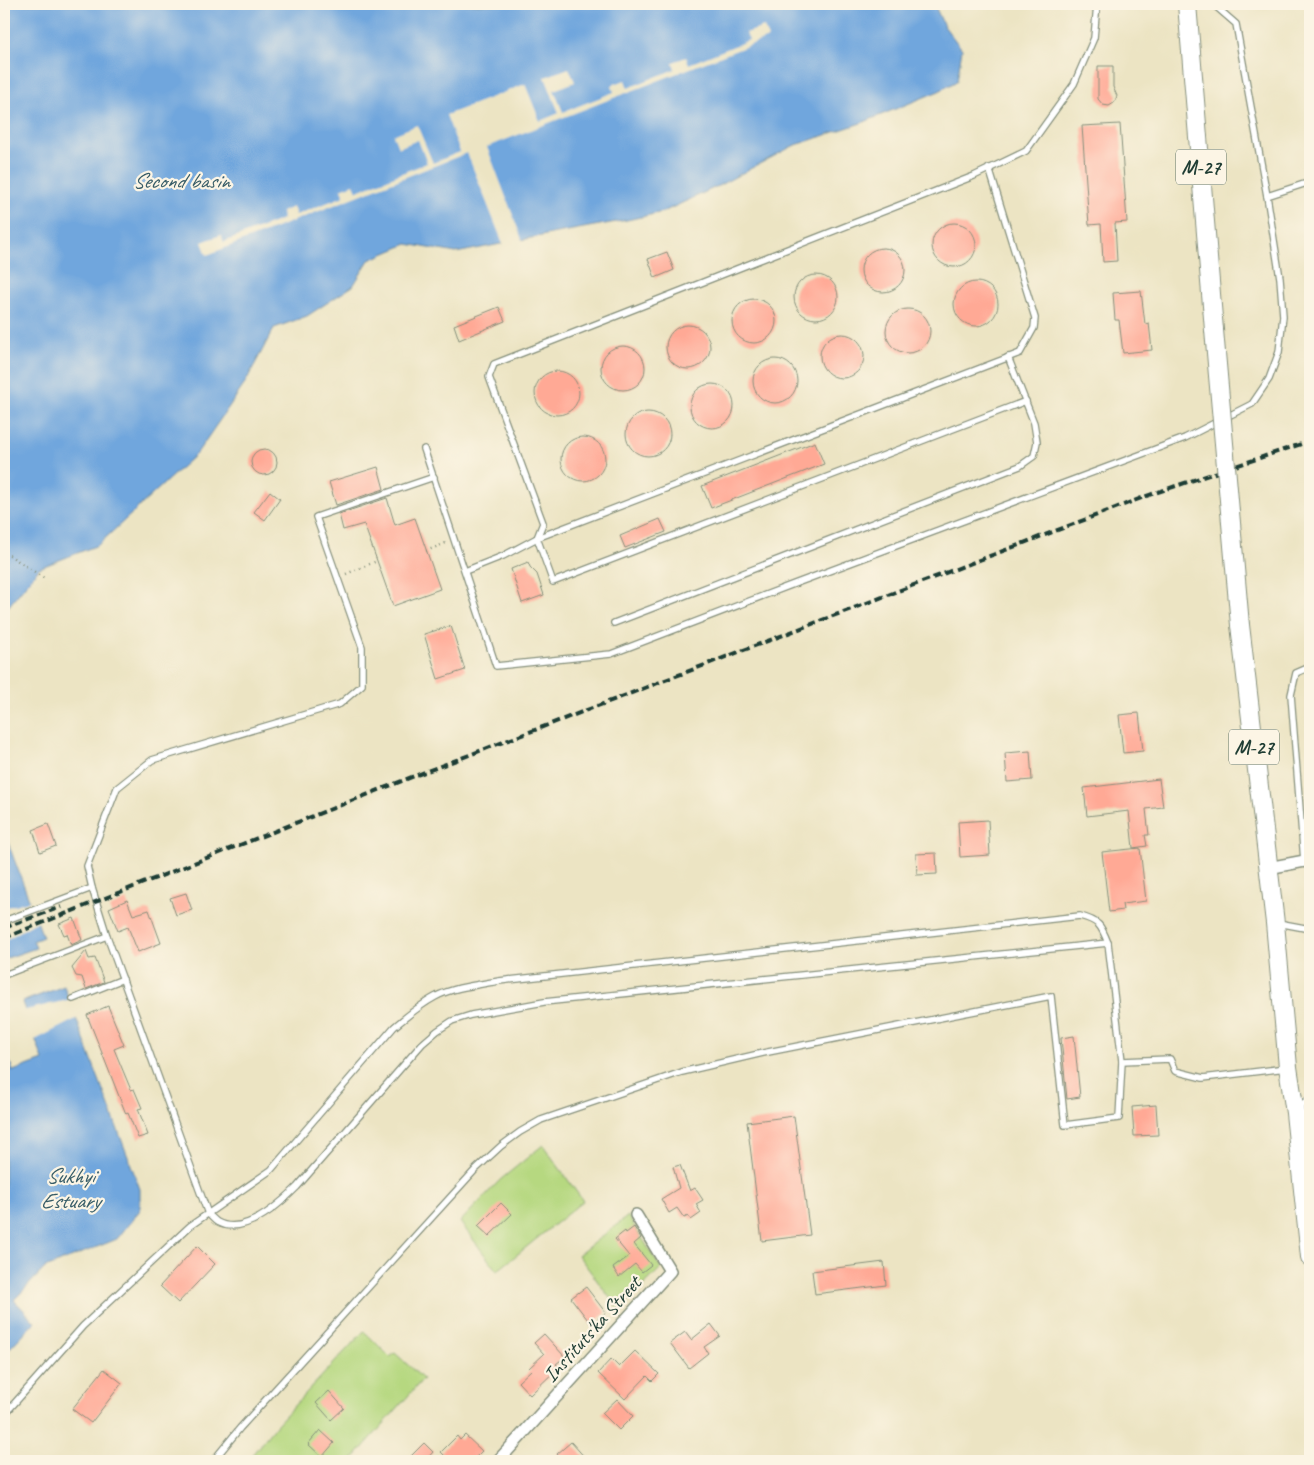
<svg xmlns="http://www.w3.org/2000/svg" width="1314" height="1465" font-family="Caveat,sans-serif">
  <rect width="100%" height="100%" fill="#fcf5e5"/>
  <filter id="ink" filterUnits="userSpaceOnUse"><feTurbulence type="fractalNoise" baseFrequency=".02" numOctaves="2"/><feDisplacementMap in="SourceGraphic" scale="10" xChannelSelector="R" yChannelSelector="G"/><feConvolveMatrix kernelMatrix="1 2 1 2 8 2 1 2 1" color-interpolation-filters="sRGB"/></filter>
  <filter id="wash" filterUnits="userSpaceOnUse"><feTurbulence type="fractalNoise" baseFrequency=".0096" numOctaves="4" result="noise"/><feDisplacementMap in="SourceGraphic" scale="20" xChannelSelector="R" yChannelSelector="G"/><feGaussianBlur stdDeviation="1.12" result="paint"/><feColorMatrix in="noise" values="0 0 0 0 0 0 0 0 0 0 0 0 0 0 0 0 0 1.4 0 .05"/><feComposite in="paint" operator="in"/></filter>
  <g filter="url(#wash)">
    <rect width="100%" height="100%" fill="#ece4c3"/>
    <g fill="#b6d880" stroke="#6a8a5a">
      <polygon points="543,1145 583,1201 497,1271 460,1222 500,1180"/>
      <polygon points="628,1216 661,1268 619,1310 578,1255"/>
      <polygon points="364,1331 390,1357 395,1353 423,1379 351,1461 247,1461 277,1424"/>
    </g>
    <g fill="#6fa6dd" stroke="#477288">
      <polygon points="4,4 934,4 944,26 962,49 957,81 939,91 864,122 793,146 718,186 663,212 627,220 556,233 456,253 407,244 369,260 353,286 307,316 274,328 244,385 197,453 98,545 39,568 4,612"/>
      <polygon points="4,832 43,937 33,941 36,948 4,959"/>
      <polygon points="64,986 140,1189 140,1210 117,1239 45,1268 14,1300 35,1322 4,1354 4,1044 13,1071 43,1060 22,1002"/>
    </g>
    <g fill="#ece4c3">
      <polygon points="764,27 768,38 487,147 523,242 504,246 467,153 207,255 202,242 221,235 224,242 283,219 281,212 293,207 296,215 344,196 341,189 354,184 357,191 427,163 418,140 398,148 393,135 417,125 433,163 460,152 446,115 525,84 540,121 559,113 545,77 569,68 575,82 554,90 563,112 614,92 612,85 625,80 628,88 675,69 673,62 686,57 689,64 749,40 746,33"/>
      <polygon points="32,900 40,920 4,941 4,908"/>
      <polygon points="71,999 78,1018 33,1041 22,1011"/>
    </g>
    <g id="blocks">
      <g fill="#ffa995">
        <polygon points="1098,66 1113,66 1113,87 1117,96 1114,103 1109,106 1103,105 1098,99"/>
        <polygon points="1120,124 1127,222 1115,223 1117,261 1103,262 1101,224 1089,225 1082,126"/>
        <circle cx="954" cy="245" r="22"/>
        <circle cx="883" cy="270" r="22"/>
        <polygon points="667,252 674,270 655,278 648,259"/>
        <circle cx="816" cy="297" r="22"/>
        <circle cx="976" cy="304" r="22"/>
        <polygon points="1141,291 1145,324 1149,323 1152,350 1123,353 1119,320 1115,320 1113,293"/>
        <circle cx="754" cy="321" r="22"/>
        <polygon points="499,307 505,321 459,340 454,325"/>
        <circle cx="908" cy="331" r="22"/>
        <circle cx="688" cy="347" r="22"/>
        <circle cx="842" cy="356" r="22"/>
        <circle cx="623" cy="368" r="22"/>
        <circle cx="775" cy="381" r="22"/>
        <circle cx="557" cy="393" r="22"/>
        <circle cx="712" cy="406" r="22"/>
        <circle cx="648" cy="434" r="22"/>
        <circle cx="583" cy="459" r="22"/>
        <polygon points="815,442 824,464 711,508 702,486"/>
        <circle cx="264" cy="462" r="13"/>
        <polygon points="378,467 384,489 336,505 329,482"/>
        <polygon points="270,491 280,499 265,520 254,512"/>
        <polygon points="387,498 395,525 415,518 440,589 393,606 364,524 343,530 339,514"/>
        <polygon points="660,519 666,532 625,548 620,536"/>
        <polygon points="528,562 530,567 537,574 544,595 522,603 511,569"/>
        <polygon points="451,626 465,670 438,679 424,634"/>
        <polygon points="1139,713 1143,751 1123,753 1119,715"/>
        <polygon points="1030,751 1032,780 1007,782 1005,753"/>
        <polygon points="1159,779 1163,807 1146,809 1149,835 1145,835 1147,846 1133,848 1129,811 1087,816 1084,788"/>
        <polygon points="988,820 990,855 960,857 958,822"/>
        <polygon points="48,824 56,846 40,852 33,830"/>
        <polygon points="1140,848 1146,901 1122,904 1123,910 1109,912 1102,852"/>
        <polygon points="936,853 937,874 917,875 916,854"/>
        <polygon points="186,893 192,910 176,915 170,898"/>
        <polygon points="127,900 133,915 149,910 161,943 138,952 128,927 118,931 109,908"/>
        <polygon points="74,918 82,940 71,945 67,934 64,935 59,924"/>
        <polygon points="86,951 89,959 95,958 104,982 86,989 82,977 76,976 72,968"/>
        <polygon points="108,1006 124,1045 114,1049 131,1090 134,1089 142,1108 138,1109 148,1135 138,1138 128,1113 126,1114 87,1015"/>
        <polygon points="1074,1036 1080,1097 1067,1099 1061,1038"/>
        <polygon points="1156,1105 1158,1135 1134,1136 1132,1107"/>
        <polygon points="794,1116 810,1235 762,1241 747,1122"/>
        <polygon points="680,1165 690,1191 695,1188 703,1200 696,1204 701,1213 691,1220 688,1216 684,1218 677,1208 669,1213 661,1199 679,1188 673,1167"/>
        <polygon points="501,1203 512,1214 489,1236 478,1226"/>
        <polygon points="634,1227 641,1238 634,1244 651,1265 642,1272 635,1264 619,1277 613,1268 629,1256 615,1239 625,1231 626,1233"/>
        <polygon points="197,1246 215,1264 178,1303 160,1286"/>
        <polygon points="884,1262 886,1285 815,1294 812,1271"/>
        <polygon points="586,1287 606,1313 591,1324 571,1298"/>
        <polygon points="711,1324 720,1336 704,1347 708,1353 689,1368 670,1343 685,1332 691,1340"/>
        <polygon points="544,1334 565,1357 556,1364 559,1367 530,1395 518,1382 531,1370 529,1368 544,1354 534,1343"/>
        <polygon points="635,1351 659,1374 652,1381 647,1376 625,1399 598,1373 611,1359 619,1367"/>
        <polygon points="104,1369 122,1383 91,1423 72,1409"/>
        <polygon points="329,1391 344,1408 331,1420 316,1403"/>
        <polygon points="617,1399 633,1416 619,1430 602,1413"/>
        <polygon points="320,1430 334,1443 322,1457 308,1444"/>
        <polygon points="465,1435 482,1451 472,1461 450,1461 441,1452 457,1436 460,1440"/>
        <polygon points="571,1442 588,1461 563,1461 557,1454"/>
        <polygon points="424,1443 433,1452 425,1461 406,1461"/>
      </g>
    </g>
  </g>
  <g filter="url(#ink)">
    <use href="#blocks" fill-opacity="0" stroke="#86907c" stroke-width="1"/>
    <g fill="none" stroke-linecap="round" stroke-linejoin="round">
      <g stroke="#86907c" stroke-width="8">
        <g id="lane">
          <polyline points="989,168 1035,318 1034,328 1020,353 537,538 553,582 1026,401"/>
          <polyline points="1267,196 1310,182"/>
          <polyline points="424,449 496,666 611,654 794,584 1185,438 1252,404 1269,379 1279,352 1283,316 1280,278 1267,196 1236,24 1213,4"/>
          <path d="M434,477L316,517L362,647V685L340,704L152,760L117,788L87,866L92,888L107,936L208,1214C211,1216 214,1220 217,1222C244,1237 280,1204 297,1187L422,1044L437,1031L452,1021L471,1015L544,1002L1108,943"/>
          <polyline points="465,571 503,556 537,538 543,523 489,377 494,364 974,176 1026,151 1074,84 1094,38 1097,4"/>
          <polyline points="614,623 1020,466 1034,456 1037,442 1034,423 1008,357"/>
          <polyline points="1304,861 1291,695 1296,673 1310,667"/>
          <polyline points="4,921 92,888"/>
          <polyline points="1278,923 1310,929"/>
          <polyline points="4,975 107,936"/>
          <polyline points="73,999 123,979"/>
          <polyline points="1122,1061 1170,1059 1175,1071 1203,1078 1286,1068"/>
          <polyline points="1298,1110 1310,1098"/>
          <path d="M4,1415L83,1326L190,1226L271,1170L394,1027C407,1016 420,1005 435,997C454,987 477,985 499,981L1080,916C1099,921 1101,925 1108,943L1122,1061L1119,1118L1065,1125L1051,996L763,1053L682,1072L541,1120L520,1132L501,1146L476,1169L240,1428L213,1461"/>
        </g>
      </g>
      <g stroke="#86907c" stroke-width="14">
        <g id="street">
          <polyline points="1268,868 1310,860"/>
          <polyline points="498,1461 670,1271 636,1215"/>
        </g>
      </g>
      <g stroke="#86907c" stroke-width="20">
        <g id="primary">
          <polyline points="1187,4 1214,330"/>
          <polyline points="1240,625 1275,923 1288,1067 1295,1113 1310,1257"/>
        </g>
      </g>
      <g stroke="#86907c" stroke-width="2.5" stroke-dasharray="1 4" stroke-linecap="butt">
        <polyline points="426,551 446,543"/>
        <polyline points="9,555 44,578"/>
        <polyline points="346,574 377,561"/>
      </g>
      <use href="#lane" stroke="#fff" stroke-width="5.5"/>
      <use href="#street" stroke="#fff" stroke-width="11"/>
      <use href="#primary" stroke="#fff" stroke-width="18"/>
      <g stroke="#1f3d34" stroke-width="4" stroke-dasharray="8 4" stroke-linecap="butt">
        <polyline points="4,928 61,907"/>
        <polyline points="4,938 417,775 1152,494 1310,441"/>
      </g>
      <g stroke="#86907c" stroke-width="20" stroke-linecap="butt">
        <polyline id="primary-bridge" points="1214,330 1240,625"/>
      </g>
      <use href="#primary-bridge" stroke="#fff" stroke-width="18"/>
    </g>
  </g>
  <g text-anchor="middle" stroke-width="4.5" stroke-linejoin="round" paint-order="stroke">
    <g fill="#fcf5e5" stroke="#617469" stroke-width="1">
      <rect x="1176" y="149.5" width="50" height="35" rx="4"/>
      <rect x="1229" y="729.5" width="50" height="35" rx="4"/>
    </g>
    <g font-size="20" font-weight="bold" fill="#1f3d34">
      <text x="1201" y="174">М-27</text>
      <text x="1254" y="754">М-27</text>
    </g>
    <g font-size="21" fill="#1f3d34" stroke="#fcf5e5">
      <text transform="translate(592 1329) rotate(-48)" y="7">Instituts'ka Street</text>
    </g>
    <g font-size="22" font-style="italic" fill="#375c67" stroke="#fcf5e5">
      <text x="181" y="188">Second basin</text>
      <text x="70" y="1183">Sukhyi<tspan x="70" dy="25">Estuary</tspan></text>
    </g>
  </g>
  <rect width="1314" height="1465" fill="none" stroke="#fcf5e5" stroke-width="20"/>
</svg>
